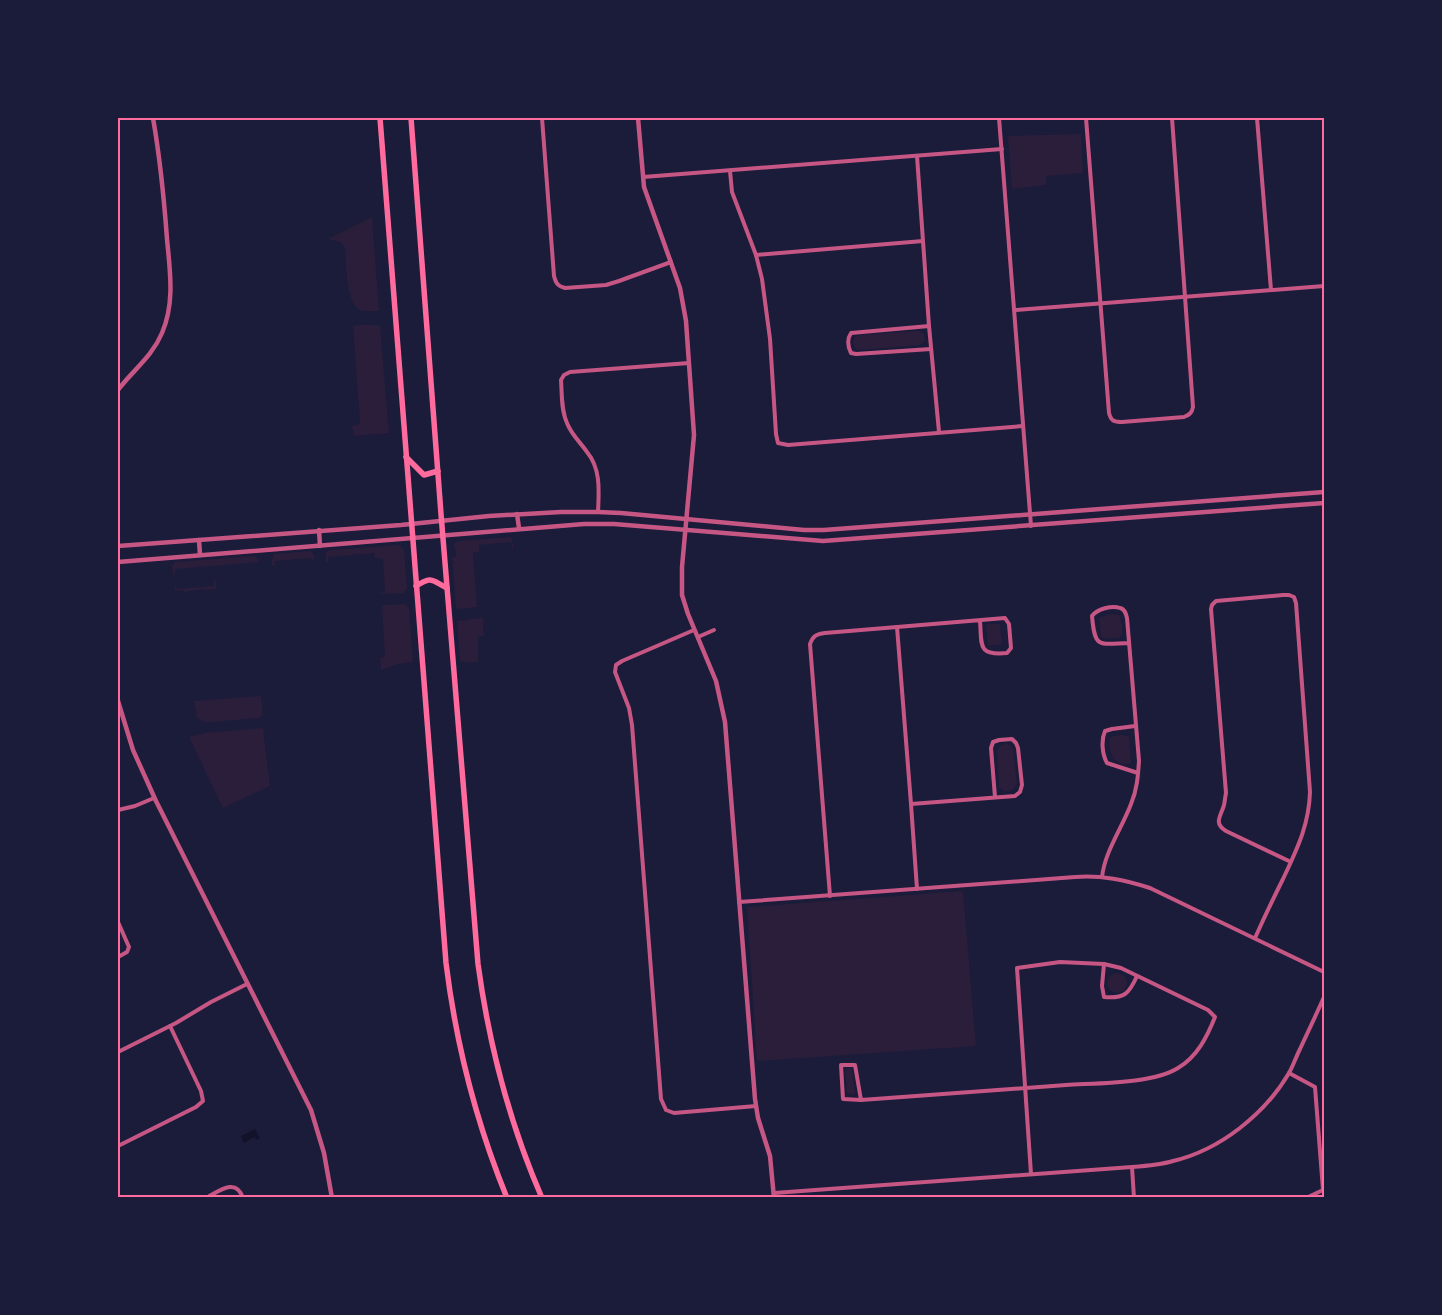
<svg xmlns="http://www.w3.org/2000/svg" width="1442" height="1315" font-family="'DejaVu Sans',sans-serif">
  <rect width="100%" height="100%" fill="#1b1b3a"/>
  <g fill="#2a1e3b">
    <polygon points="1081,134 1083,173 1046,176 1046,185 1012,189 1008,136"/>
    <path d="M372,217L379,311C373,311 366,312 360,310C346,303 346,262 345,247L340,242L328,239Z"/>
    <polygon points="359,325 374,325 380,326 389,433 354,436 352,426 360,424 353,326"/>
    <polygon points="919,331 924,334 925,341 919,345 859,350 856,349 853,343 854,338 859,335"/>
    <polygon points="511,537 514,548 512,549 511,542 479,545 479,552 473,552 477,607 458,609 456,608 452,557 456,557 455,547 453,546 455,543 459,541"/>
    <polygon points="398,545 404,549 407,588 403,593 379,594 379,593 385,592 383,559 375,558 374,553 328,557 328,563 326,562 326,554 328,551 331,550"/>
    <polygon points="311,551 314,556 314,564 312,558 274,561 275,567 272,565 272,559 274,554"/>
    <polygon points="255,556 259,562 175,569 175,575 173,574 172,566 175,562"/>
    <polygon points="214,580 216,581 216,589 204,590 204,589 184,592 184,590 176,591 175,590 175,583 177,589 214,586"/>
    <polygon points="405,604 409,608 413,662 398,664 381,670 380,658 385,657 382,605"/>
    <polygon points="1109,614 1119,615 1122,624 1122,634 1119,638 1106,638 1101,637 1099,618"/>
    <polygon points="482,618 485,621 483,622 484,636 478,636 478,662 462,662 460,661 457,621"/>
    <polygon points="986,624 1000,624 1002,644 988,646"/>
    <polygon points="261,696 263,715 259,718 210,722 205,722 197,718 194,701"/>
    <polygon points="263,728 270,786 223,808 189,737 205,733"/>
    <path d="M1121,735L1129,736L1131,763C1113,768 1108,751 1110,737Z"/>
    <polygon points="1005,744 1010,745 1013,750 1017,783 1014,788 1010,791 1004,791 999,787 997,751 1000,746"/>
    <polygon points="963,891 976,1046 757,1061 747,907"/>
    <circle cx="1117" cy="983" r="10"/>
    <polygon points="848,1068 852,1069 855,1092 853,1095 847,1093 845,1071"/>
  </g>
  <polygon fill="#12122b" points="255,1129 260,1138 256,1140 254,1137 244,1143 241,1136"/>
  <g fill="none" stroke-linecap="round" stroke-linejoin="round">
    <g stroke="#c65784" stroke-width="4">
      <path d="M542,118L554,276C556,284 558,286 565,288L606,285L619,281L671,262"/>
      <polyline points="999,118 1031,526"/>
      <path d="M1086,118L1109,413C1111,421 1114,422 1122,422L1184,417C1189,415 1192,413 1193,407L1172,118"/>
      <polyline points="1257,118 1271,290"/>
      <polyline points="917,156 929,326 939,432"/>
      <polyline points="730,171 732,192 756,255 762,279 770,339 776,434 778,443 788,445 1023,426"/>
      <polyline points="643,177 1002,149"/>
      <polyline points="756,255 923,241"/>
      <polyline points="1015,310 1324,286"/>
      <path d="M929,326L851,333C847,339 847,345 851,353L856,354L931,349"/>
      <path d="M598,512C599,491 601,469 587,452C580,442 571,434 567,423C561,410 562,394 561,380L564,375L570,372L689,363"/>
      <polyline points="897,627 911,804 917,889"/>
      <polyline points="694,630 622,661 616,665 615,672 629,708 632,725 661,1099 666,1110 674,1113 756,1106"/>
      <polyline points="698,637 714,630"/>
      <path d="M1135,726L1112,729L1105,731C1101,740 1102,754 1107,763L1138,773"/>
      <polyline points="911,804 1015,796 1020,792 1022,785 1018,748 1016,743 1012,739 999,740 993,742 991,748 995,797"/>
      <polyline points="118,810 135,806 154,798"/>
      <path d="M1102,877C1105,851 1122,828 1131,804C1137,790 1138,776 1139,761L1127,618C1126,614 1125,609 1120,608C1112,605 1097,609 1092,616C1095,649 1098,644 1129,643"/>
      <path d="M830,896L810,644C813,636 816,634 825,633L1005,618L1009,624L1011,648L1007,653C977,656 982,645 980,621"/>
      <path d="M739,902L1075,877C1102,875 1125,880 1150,888L1324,972"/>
      <polyline points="118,922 129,947 127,952 118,957"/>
      <path d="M1255,938C1264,918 1273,899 1283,879C1297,849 1309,825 1310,792L1296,603L1294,597L1289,595H1283L1216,601L1212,605L1211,609L1226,793C1225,797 1225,801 1224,805C1221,816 1213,823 1226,831L1291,862"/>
      <path d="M1104,964L1102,986L1104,997C1124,999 1129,994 1137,976"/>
      <polyline points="118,1052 176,1023 211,1002 247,984"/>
      <polyline points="1289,1073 1315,1087 1323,1190 1306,1198"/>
      <path d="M861,1100L855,1065H841L843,1099L861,1100C929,1095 998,1090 1066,1085C1097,1083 1152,1084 1178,1068C1197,1057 1207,1037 1215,1017L1208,1010L1121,968L1104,964L1060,962L1017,968L1031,1174"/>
      <polyline points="118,1146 196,1107 203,1101 201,1091 170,1026"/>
      <polyline points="1132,1167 1134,1198"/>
      <path d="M774,1193L1132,1167C1146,1166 1160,1165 1173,1161C1220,1150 1265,1114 1289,1073C1293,1066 1296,1057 1300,1049C1308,1032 1316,1015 1324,997"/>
      <path d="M206,1198C219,1191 236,1177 243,1198"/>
    </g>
    <g stroke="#c65784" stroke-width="4.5">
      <polyline points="638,118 644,187 680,288 686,321 694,435 682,567 682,595 688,614 716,681 725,722 755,1099 758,1118 770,1156 774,1198"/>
      <path d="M118,390C133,370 152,357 162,333C175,303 170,271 167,239C164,198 160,158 153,118"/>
      <polyline points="517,514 519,528"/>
      <polyline points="319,530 320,546"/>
      <polyline points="199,540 200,555"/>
      <polyline points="118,546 401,525 489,516 561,512 598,512 621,513 804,530 824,530 1324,492"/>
      <polyline points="118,562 584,524 614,524 823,541 1324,503"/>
      <polyline points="118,701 133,750 156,801 311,1110 324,1153 332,1198"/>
    </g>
    <g stroke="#ff6b9d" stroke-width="5.5">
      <path d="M380,118L446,963C456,1044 476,1122 507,1198"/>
      <path d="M411,118L441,514L478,964C489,1045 509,1122 542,1198"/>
      <polyline points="406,457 424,475 438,471"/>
      <path d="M416,586C432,576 431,580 447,588"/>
    </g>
  </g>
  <rect width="1442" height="1315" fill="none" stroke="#1b1b3a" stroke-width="238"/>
  <rect x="119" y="119" width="1204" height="1077" fill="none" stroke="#ff6b9d" stroke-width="2"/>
</svg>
